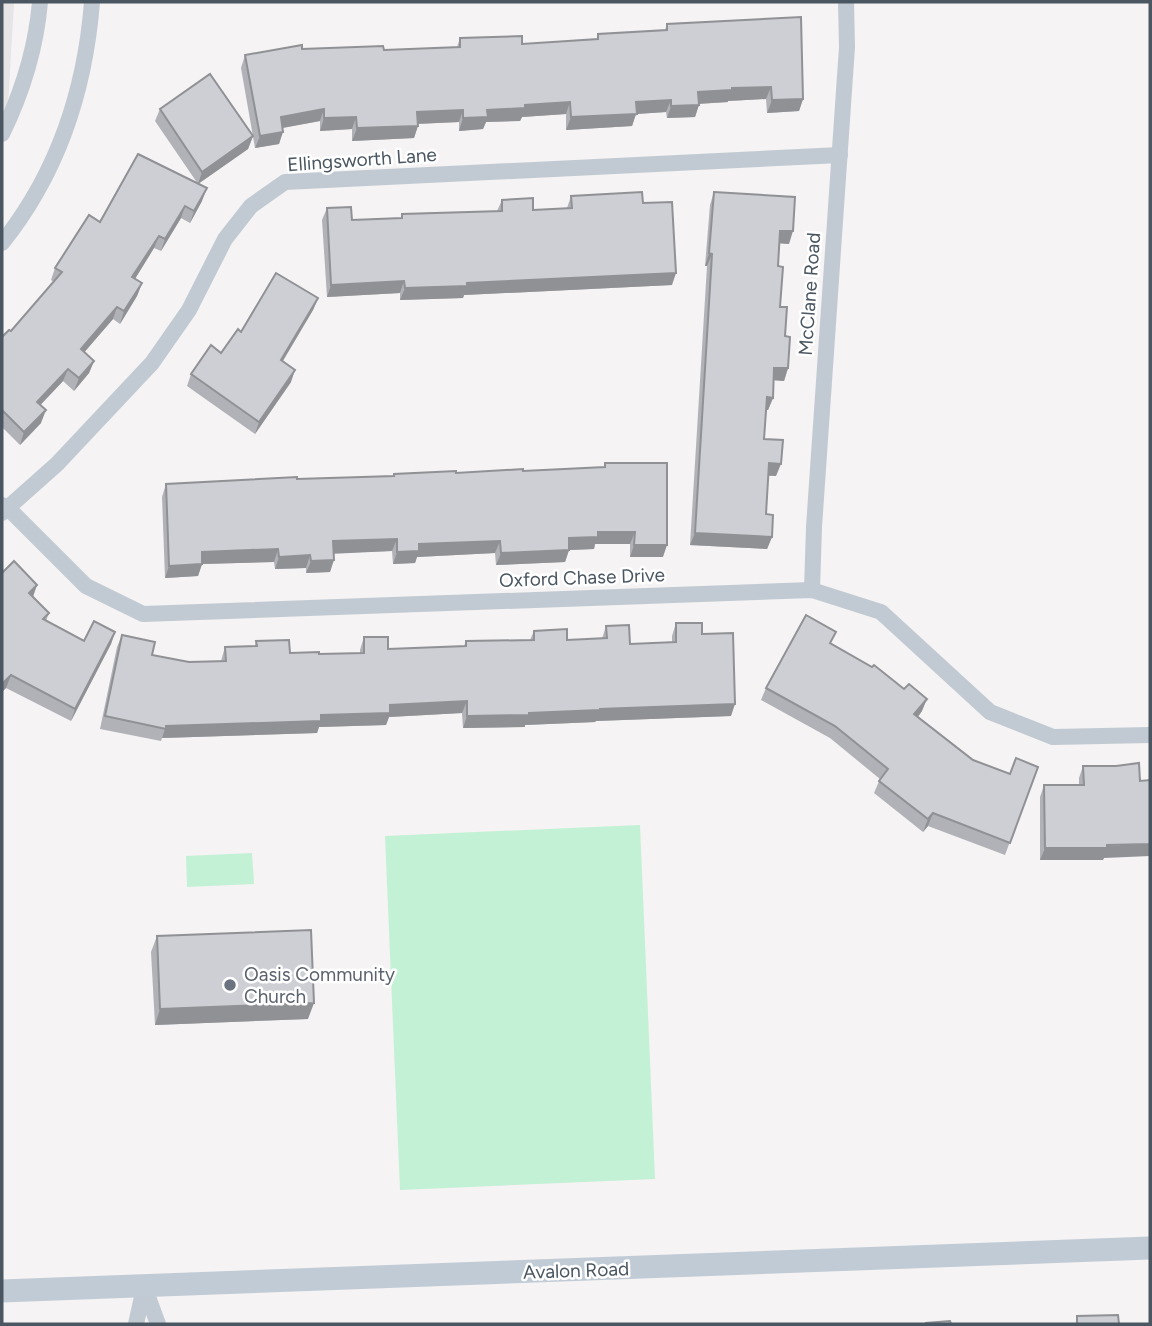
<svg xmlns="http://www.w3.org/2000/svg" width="1152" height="1326" font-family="Figtree,sans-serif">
  <rect width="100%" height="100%" fill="#f5f3f3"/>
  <polygon fill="#e6e4e5" points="2,2 14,2 7,123 2,129"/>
  <g fill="#c3f1d5">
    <polygon points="640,825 655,1179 400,1190 385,836"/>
    <polygon points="252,853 254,884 187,887 186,856"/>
  </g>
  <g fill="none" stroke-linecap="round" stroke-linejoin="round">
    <g stroke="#c1cad2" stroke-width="16">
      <path d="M2,134C22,93 36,48 40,2"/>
      <path d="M2,243C58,173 85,91 92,2"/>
      <polyline points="2,505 7,507 86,586 143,614 812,590 881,612 990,712 1053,737 1150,735"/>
      <polyline points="2,513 57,464 152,363 189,310 225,239 251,206 285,182 840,155"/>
      <polyline points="812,590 814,527 847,47 846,2"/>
      <polyline points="144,1286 158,1324"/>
      <polyline points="136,1324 144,1288"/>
    </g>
    <polyline stroke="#c1cbd6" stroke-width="23" points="2,1291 1150,1248"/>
  </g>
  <g fill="#b0b2b7">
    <polygon points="667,24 803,99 799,111 767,113 766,99 728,101 728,102 699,104 695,117 667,118 666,112 636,114 632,126 566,130 566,114 522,117 520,121 486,122 483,129 459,131 459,122 418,124 414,138 352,141 352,129 320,131 320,121 283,128 279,144 255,148 241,68 245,55 302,49 384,50 457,47 460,38 522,44 596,40 598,34 665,30"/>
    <polygon points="160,109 253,136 248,149 198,184 202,201 190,223 181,218 161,251 154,248 135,279 142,283 137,296 120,324 113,319 84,352 94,361 89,373 74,391 63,381 40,405 41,423 20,445 2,427 2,337 11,331 54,282 51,280 55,268 100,222 198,184 155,121"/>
    <polygon points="714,192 789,244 779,243 778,266 780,307 788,368 784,381 774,380 773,398 768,410 766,410 764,439 776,476 768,476 766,514 772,537 767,549 690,545 707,266 705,266 710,205"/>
    <polygon points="571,196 643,203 672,285 464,295 463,298 400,300 400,293 327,297 322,220 327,208 352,220 401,218 402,214 497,211 502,200 533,210 567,208"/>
    <polygon points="318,298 313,310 283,361 291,382 255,434 187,386 191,374 221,353 241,332"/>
    <polygon points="605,463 663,557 630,557 630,544 595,544 594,549 569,550 565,562 496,565 495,553 417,557 415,563 393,564 392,551 334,553 330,572 306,573 306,568 275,569 274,562 202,564 198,576 165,578 162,497 166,484 393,476 394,474 456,473 523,471 604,467"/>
    <polygon points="2,573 33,597 49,613 46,621 84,641 115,632 111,644 71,721 6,688 2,692"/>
    <polygon points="676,623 702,634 731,716 596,721 595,722 525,725 525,727 463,728 462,713 389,717 386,725 319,727 317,733 162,738 161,741 100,729 117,647 122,635 152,655 189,662 221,661 225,647 255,646 256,641 290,653 319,654 360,653 360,650 364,637 388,649 464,646 466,641 530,640 534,631 567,640 602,639 606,626 630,644 672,642 672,636"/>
    <polygon points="832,644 922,711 918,717 973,760 1010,774 1038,767 1005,855 928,826 923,832 874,793 880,779 830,738 761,700 766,688"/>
    <polygon points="1083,766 1116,766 1103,860 1040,860 1040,797 1044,785 1079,785 1079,778"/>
    <polygon points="157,936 308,1019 155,1025 151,952"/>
  </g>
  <g fill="#909195">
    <polygon points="771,87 766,99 728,101 728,102 694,104 698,92 732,88"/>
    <polygon points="803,99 799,111 767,113 772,100"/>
    <polygon points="671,100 666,112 636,114 632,126 566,130 571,117 636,102"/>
    <polygon points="570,102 566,114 522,117 520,121 486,122 483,129 459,131 463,118 487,110 525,105"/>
    <polygon points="699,105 695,117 667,118 671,106"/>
    <polygon points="324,109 320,121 276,129 281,117"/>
    <polygon points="463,110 459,122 413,124 417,112"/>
    <polygon points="356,117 352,129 320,131 324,118"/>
    <polygon points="418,126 414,138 352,141 357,128"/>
    <polygon points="283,132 279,144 255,148 260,136"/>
    <polygon points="253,136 248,149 198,184 202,172"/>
    <polygon points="207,188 202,201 190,223 194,211"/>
    <polygon points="185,206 181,218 161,251 165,239"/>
    <polygon points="780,231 793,231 789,244 775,243"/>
    <polygon points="159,236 154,248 128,290 132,277"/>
    <polygon points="709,253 712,254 707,266 705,266"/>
    <polygon points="676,273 672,285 464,295 463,298 400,300 405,288 467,283"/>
    <polygon points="404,281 400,293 327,297 331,285"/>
    <polygon points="142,283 137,296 120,324 124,311"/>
    <polygon points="318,298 313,310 276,372 281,360"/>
    <polygon points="117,307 113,319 76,362 81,349"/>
    <polygon points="94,361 89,373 74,391 79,378"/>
    <polygon points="774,368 788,368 784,381 770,380"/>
    <polygon points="68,369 63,381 32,414 37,402"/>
    <polygon points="295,370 291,382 255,434 259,422"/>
    <polygon points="767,397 773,398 768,410 762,409"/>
    <polygon points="46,410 41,423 20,445 24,432"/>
    <polygon points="769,463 781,464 776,476 764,475"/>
    <polygon points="598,532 635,532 630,544 595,544 594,549 569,550 565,562 496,565 501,553"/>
    <polygon points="695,533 772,537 767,549 690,545"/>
    <polygon points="397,539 392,551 329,554 333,541"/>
    <polygon points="500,541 495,553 417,557 415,563 393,564 397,552 419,544"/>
    <polygon points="634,545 667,545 663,557 630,557"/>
    <polygon points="278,549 274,562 202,564 198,576 165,578 169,566 202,552"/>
    <polygon points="310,555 306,568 275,569 279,557"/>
    <polygon points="334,560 330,572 306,573 311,561"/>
    <polygon points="37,585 33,597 29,593"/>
    <polygon points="115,632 111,644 71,721 75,709"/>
    <polygon points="11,675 6,688 2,692 2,684"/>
    <polygon points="927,699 922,711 910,727 914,714"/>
    <polygon points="467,701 462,713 389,717 386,725 319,727 317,733 162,738 166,726 321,715 390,705"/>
    <polygon points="735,704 731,716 596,721 595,722 525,725 525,727 463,728 467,716 600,709"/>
    <polygon points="933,813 928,826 923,832 928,819"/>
    <polygon points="1150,844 1150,856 1104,858 1103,860 1040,860 1045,848"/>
    <polygon points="314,1003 308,1019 155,1025 160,1009"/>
  </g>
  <g fill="#cdcfd5" stroke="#909195" stroke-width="2">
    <polygon points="801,17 803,99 772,100 771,87 732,88 732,90 698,92 699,105 671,106 671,100 636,102 637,114 571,117 570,102 525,105 525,108 487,110 488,117 463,118 463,110 417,112 418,126 357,128 356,117 324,118 324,109 281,117 283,132 260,136 245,55 302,45 302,49 383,46 384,50 460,47 460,38 522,36 522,44 598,39 598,34 667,30 667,24"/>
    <polygon points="210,74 253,136 202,172 160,109"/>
    <polygon points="138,154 207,188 194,211 185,206 165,239 159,236 132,277 142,283 124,311 117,307 81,349 94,361 79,378 68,369 37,402 46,410 24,432 2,410 2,337 9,330 11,331 62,272 55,268 89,215 100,222"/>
    <polygon points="642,192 643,203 672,202 676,273 467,283 467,286 405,288 404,281 331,285 327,208 351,207 352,220 402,218 402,214 502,211 502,200 533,198 533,210 572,208 571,196"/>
    <polygon points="714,192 795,197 793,231 780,231 778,266 783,267 780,307 787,307 785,336 790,337 788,368 774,368 773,398 767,397 764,439 783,440 781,464 769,463 766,514 773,515 772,537 695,533 712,254 709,253"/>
    <polygon points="276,273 318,298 281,360 295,370 259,422 191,374 211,345 221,353 238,329 241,332"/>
    <polygon points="605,463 667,463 667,545 634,545 635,532 598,532 598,537 569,538 569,550 501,553 500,541 419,544 419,551 397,552 397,539 333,541 334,560 311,561 310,555 279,557 278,549 202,552 202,564 169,566 166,484 297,477 297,479 394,476 394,474 456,471 456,473 523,469 523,471 605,467"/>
    <polygon points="14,561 37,585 29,593 49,613 43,619 84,641 94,621 115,632 75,709 11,675 2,684 2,573"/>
    <polygon points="806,615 836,632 830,643 872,667 874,665 904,689 909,684 927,699 914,714 973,760 1010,774 1016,758 1038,767 1010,843 933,813 928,819 879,781 888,769 835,726 766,688"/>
    <polygon points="676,623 702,623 702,634 733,633 735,704 600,709 600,710 529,713 529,715 467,716 467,701 390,705 390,713 321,715 321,721 166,726 166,729 105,716 122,635 155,642 152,655 189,662 226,661 225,647 257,646 256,641 289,640 290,653 319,652 319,654 364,653 364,637 388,637 388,649 466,646 466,641 534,640 534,631 567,629 567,640 607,638 606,626 629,625 630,644 676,642"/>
    <polygon points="1139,763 1140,781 1150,780 1150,844 1107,845 1107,848 1045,848 1044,785 1084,785 1083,766 1116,766"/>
    <polygon points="311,930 314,1003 160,1009 157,936"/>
    <polygon points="1118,1315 1119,1324 1071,1324 1077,1324 1077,1316"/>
    <polygon points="950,1321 951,1324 926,1324 926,1323"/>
  </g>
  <circle fill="#6b7280" stroke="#fff" stroke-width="2.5" cx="230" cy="985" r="7"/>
  <g text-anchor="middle" stroke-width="5" stroke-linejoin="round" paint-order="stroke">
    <g font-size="19" fill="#4a5661" stroke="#fff">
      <text transform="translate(362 159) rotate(-4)" y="7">Ellingsworth Lane</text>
      <text transform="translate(809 294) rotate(-86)" y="7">McClane Road</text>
      <text transform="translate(582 577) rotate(-2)" y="7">Oxford Chase Drive</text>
      <text transform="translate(576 1270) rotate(-2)" y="7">Avalon Road</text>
    </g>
    <g font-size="19" fill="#5b616d" stroke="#fff" text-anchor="start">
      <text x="244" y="981">Oasis Community<tspan x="244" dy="22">Church</tspan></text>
    </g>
  </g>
  <rect width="1152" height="1326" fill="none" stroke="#4a5661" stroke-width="7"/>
</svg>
